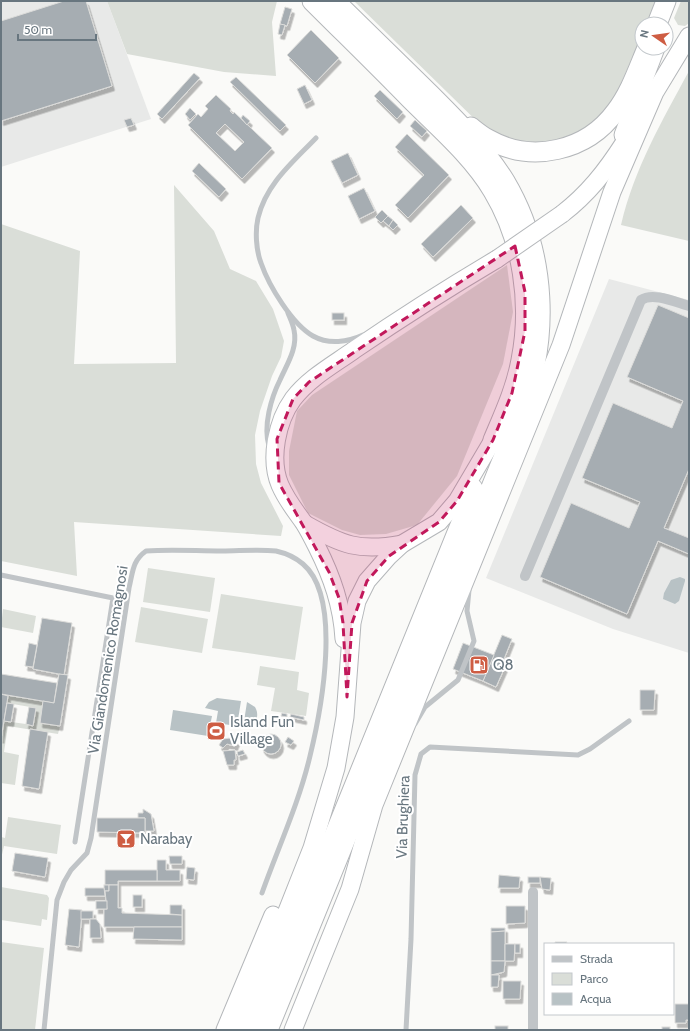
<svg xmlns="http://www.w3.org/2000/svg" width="690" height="1031" font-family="Cabin,sans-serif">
  <defs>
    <filter id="shadow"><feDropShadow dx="2.5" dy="4.5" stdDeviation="0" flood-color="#0004"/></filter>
  </defs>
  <rect width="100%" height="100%" fill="#fafaf8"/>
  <g fill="#e8e9e8">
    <polygon points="1,1 107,1 151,119 1,167"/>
    <polygon points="609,279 689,300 689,653 613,629 486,578"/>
  </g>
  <g fill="#daded8">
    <polygon points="107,1 277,1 272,22 276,76 224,72 127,54"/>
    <polygon points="354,1 657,1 647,24 642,24 642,35 610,109 588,131 554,146 496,140"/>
    <polygon points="681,1 689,1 689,23 685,26 678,25 674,18"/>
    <path d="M689,71V241L621,225C634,169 662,121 689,71Z"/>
    <polygon points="174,185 214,231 230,269 256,281 273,309 284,341 281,357 272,376 260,411 255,435 256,464 261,483 283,526 281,536 74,522 77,576 1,561 1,224 80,251 74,364 176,363"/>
    <polygon points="507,265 513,312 503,364 457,476 417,525 386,534 360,535 342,530 308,513 289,475 289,451 297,411 312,395"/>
    <polygon points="148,568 215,578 210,612 143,602"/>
    <polygon points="221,594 303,607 295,660 212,648"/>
    <polygon points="141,607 208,619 202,653 135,642"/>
    <polygon points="3,609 36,616 33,633 1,627"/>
    <polygon points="260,666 299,672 297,690 309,693 306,716 271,711 275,688 257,685"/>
    <polygon points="8,696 43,701 40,723 60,726 58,734 8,726 4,752 19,755 15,785 1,783 1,739 4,721 33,725 36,708 7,703"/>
    <polygon points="8,817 61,825 57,854 4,846 1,859 1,837 5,838"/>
    <polygon points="1,887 47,895 49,898 47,920 42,919 41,926 1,920"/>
    <polygon points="1,942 44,948 35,1030 1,1030"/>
  </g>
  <g fill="#b8c2c5">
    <polygon points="680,577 685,579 685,581 679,601 675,604 663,599 664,593 671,580"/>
    <polygon points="217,698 241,701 237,726 216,723 218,711 205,708 209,702"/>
    <path d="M247,702L255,707C261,717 254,729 243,728Z"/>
    <polygon points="173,710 212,716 208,736 170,730"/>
  </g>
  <g fill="#a6adb2" stroke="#dcdcda" fill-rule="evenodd" filter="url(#shadow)">
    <polygon points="64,1 86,1 112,86 1,121 1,21"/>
    <polygon points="285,7 292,9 287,26 280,24"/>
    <polygon points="280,24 285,25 282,35 278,34"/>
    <polygon points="311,30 339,58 315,83 287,55"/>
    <polygon points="194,73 200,78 162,119 157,114"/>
    <polygon points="236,77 286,125 280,131 230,82"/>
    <polygon points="305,85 312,100 304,104 297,89"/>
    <polygon points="380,90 403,112 397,119 374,96"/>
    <path d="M216,95L231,109L230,111L233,114L234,112L272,148L242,179L188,125L198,114L201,117L208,109L205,106ZM225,124L244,142L235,151L216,133Z"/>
    <polygon points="190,108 196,114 190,120 185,114"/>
    <polygon points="243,115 250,121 247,125 241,118"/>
    <polygon points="131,118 134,125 127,127 124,120"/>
    <polygon points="415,120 427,131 422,137 410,126"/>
    <polygon points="407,134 449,175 408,218 395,205 424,175 395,147"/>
    <polygon points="348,153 358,175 342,183 331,161"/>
    <polygon points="199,163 226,189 219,197 192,171"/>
    <polygon points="364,188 375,211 359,219 348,196"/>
    <polygon points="461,205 473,218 433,257 421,244"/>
    <polygon points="382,210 388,216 381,223 375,217"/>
    <polygon points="388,216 393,220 389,226 383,221"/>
    <polygon points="393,220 398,225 393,230 389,226"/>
    <polygon points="658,305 689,318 689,469 664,528 689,538 689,554 658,541 627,614 540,577 571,503 629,528 640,502 582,478 613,403 672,428 683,401 627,377"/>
    <rect x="332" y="313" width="12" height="7"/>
    <polygon points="42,618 72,623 64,675 33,669"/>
    <polygon points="502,635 512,639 504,659 508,660 496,687 483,681"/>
    <polygon points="29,643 37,645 33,667 25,666"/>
    <polygon points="463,643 494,655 483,681 453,669"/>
    <polygon points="1,674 57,683 54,703 1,694"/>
    <polygon points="59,674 68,675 60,726 40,723 43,701 54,703"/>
    <polygon points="640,690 655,690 654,710 640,710"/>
    <polygon points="1,694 8,696 1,739"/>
    <polygon points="7,703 14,704 11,722 4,721"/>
    <polygon points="29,707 36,708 33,726 26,724"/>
    <polygon points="282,713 287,714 287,717 281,716"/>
    <polygon points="291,714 304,717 304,720 290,717"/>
    <polygon points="30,729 48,732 39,789 22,786"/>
    <circle cx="271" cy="744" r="10"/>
    <polygon points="288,737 294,741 291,745 285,742"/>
    <polygon points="230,738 237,741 235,746 227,744 223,748 219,745 223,739"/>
    <polygon points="235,750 236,760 234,760 234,765 227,765 223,751"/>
    <polygon points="243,750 245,754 238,756 237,752"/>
    <polygon points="143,809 151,814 154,831 145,831 145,818 138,818 138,813 143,813"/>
    <polygon points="97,818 145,818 145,833 97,832"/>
    <polygon points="15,853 48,858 45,877 12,871"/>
    <polygon points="169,856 182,856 182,864 170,864"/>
    <polygon points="157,860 166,860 166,870 180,870 180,881 157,881"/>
    <polygon points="187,867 195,868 194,880 186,879"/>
    <polygon points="105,870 157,870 157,881 118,881 118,885 105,885"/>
    <polygon points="499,875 520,877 519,888 498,888"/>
    <rect x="528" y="877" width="12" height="6"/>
    <polygon points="540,877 551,878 550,890 542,889"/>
    <rect x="104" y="885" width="5" height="6"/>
    <polygon points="109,885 118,885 118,908 122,908 122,913 182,915 182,927 104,927 104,909 107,909 105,891 109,891"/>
    <polygon points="85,888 104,888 105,896 85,896"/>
    <rect x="133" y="895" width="9" height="12"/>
    <rect x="96" y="901" width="11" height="8"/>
    <polygon points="170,905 182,905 182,915 170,914"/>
    <polygon points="506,906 525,906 525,923 506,924"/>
    <polygon points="69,909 82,910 79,947 65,945"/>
    <rect x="81" y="911" width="12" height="8"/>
    <polygon points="90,919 96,919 100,924 101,938 90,938"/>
    <polygon points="134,927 182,927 182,940 133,939"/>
    <polygon points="491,928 505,928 505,931 491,932"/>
    <polygon points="505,931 505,961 491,961 491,932"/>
    <polygon points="555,942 567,942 566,944 555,944"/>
    <polygon points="505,944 515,944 514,961 505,961"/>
    <rect x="515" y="944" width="5" height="9"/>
    <polygon points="491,961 505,961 504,972 491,975"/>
    <polygon points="491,975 499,975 498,987 491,987"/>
    <polygon points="503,981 521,981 520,999 503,999"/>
    <polygon points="675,1004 689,1004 689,1020 686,1020 686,1023 675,1023"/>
    <rect x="495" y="1026" width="13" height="4"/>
    <rect x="662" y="1027" width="8" height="3"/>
  </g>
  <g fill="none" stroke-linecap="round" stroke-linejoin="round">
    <g stroke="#b4b7ba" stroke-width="19">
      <g id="trunk">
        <polyline points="623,135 656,48"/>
        <path d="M562,214C588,194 606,171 624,143"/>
        <path d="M305,524C342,545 359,552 402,544"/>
        <path d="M344,639C342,605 332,577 317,547C313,539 309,531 304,523C295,510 287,501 280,485C269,459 277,421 293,399C309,378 333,365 354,350C401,318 448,288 497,259"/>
        <polyline points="225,1030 273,915"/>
        <polyline points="240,1030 312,848 336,768 345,717 352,623 357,601 367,581 389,556 402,544 439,522 457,501 493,440"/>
        <polyline points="254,1030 474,488"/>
        <polyline points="269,1030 519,416"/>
        <polyline points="293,1030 350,889 374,805 561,345 612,192 655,92 689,36"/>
      </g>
    </g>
    <g stroke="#b4b7ba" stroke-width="21">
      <g id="motorway">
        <path d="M312,1C345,34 378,66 410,99C439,128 472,156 493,191C523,241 532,304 521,360C516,388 504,414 493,440"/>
        <path d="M335,1C365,30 394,59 424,88C453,117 483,146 505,181C547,252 551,341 519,416"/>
        <polyline points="657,24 666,1"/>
        <path d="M471,127C476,131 482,136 488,139C532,164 587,151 616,111C630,93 638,69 647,48"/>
      </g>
    </g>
    <g stroke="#c0c4c7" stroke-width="5">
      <path d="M316,138C293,162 266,184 258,218C255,231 256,250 261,263C269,286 292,324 313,336C329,345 348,342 363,335"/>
      <path d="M269,446C263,426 271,398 280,380C287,364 298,348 294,330C293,324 290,318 288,313"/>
      <polyline points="1,575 113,598 75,842"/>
      <polyline points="415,724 425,707 458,680 474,641 467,611 469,590"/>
      <path d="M44,1030L57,900L64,882L71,870L87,853L91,838L129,588C133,572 132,561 146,551C171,549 196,551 222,551C239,551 258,549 276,551C285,553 296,558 303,564C343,598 321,711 310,756C299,803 278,848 262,893"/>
      <polyline points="406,1030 411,939 415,775 421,754 430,747 578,755 590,749 629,721"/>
    </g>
    <g stroke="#c0c4c7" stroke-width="10">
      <path d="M525,576L641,300C653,292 675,302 689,306"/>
      <polyline points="533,1030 533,892"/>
    </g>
    <use href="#trunk" stroke="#fff" stroke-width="17"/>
    <use href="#motorway" stroke="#fff" stroke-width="19"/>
    <g stroke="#b4b7ba" stroke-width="19" stroke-linecap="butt">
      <polyline id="trunk-bridge" points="497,259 562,214"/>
    </g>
    <use href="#trunk-bridge" stroke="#fff" stroke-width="17"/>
  </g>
  <path fill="#c2185b" fill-opacity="0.2" stroke="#c2185b" stroke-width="3" stroke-dasharray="8 5" stroke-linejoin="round" d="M515,246L525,292V331L512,393L493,440L457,501L439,522L389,556L367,581L352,623L347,697L343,623L339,598L329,572L279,483L277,439L293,399L309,382Z"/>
  <defs>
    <g id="fuel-square" transform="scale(1)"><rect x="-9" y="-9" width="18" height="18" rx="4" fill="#ce5d43" stroke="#fff"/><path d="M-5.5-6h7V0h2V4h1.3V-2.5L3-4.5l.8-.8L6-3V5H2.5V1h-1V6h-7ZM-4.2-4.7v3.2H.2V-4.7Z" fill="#fff"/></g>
    <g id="stadium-square" transform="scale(1)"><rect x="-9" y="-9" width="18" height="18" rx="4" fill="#ce5d43" stroke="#fff"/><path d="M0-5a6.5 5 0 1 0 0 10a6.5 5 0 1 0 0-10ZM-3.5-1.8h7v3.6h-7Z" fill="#fff"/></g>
    <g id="bar-square" transform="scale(1)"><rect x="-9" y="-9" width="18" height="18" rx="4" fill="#ce5d43" stroke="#fff"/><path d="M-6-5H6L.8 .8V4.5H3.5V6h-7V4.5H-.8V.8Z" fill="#fff"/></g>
  </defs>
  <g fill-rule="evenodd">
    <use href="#fuel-square" x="479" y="665"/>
    <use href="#stadium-square" x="216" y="731"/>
    <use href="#bar-square" x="126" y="839"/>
  </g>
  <g text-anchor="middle" stroke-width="4" stroke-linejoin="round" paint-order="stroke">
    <g font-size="15" fill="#68767f" stroke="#fff">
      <text transform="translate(108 660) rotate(-81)" y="5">Via Giandomenico Romagnosi</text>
      <text transform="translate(403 817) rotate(-88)" y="5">Via Brughiera</text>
    </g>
    <g font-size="15" fill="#68767f" stroke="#fff" text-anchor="start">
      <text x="493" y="670">Q8</text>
      <text x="230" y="727">Island Fun<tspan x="230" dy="17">Village</tspan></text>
      <text x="140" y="844">Narabay</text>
    </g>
  </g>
  <rect width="690" height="1031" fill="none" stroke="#68767f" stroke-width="4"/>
  <rect x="544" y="943" width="130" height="72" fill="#ffffff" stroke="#c3c8cc"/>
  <rect x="552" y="956" width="20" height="6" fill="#c0c4c7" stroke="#c3c8cc"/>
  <text x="580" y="963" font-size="12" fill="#68767f">Strada</text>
  <rect x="552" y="973" width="20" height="12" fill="#daded8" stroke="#c3c8cc"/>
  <text x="580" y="983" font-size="12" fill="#68767f">Parco</text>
  <rect x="552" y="993" width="20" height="12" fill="#b8c2c5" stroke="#c3c8cc"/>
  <text x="580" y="1003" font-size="12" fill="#68767f">Acqua</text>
  <g transform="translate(654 36) rotate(283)"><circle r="19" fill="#ffffff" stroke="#c3c8cc"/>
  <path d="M0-3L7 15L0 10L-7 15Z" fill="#ce5d43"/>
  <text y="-6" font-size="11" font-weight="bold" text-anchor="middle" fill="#68767f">N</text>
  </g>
  <path d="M18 34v6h78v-6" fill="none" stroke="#68767f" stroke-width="2"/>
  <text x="24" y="34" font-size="12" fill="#68767f" stroke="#ffffff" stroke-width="3" paint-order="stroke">50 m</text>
</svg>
